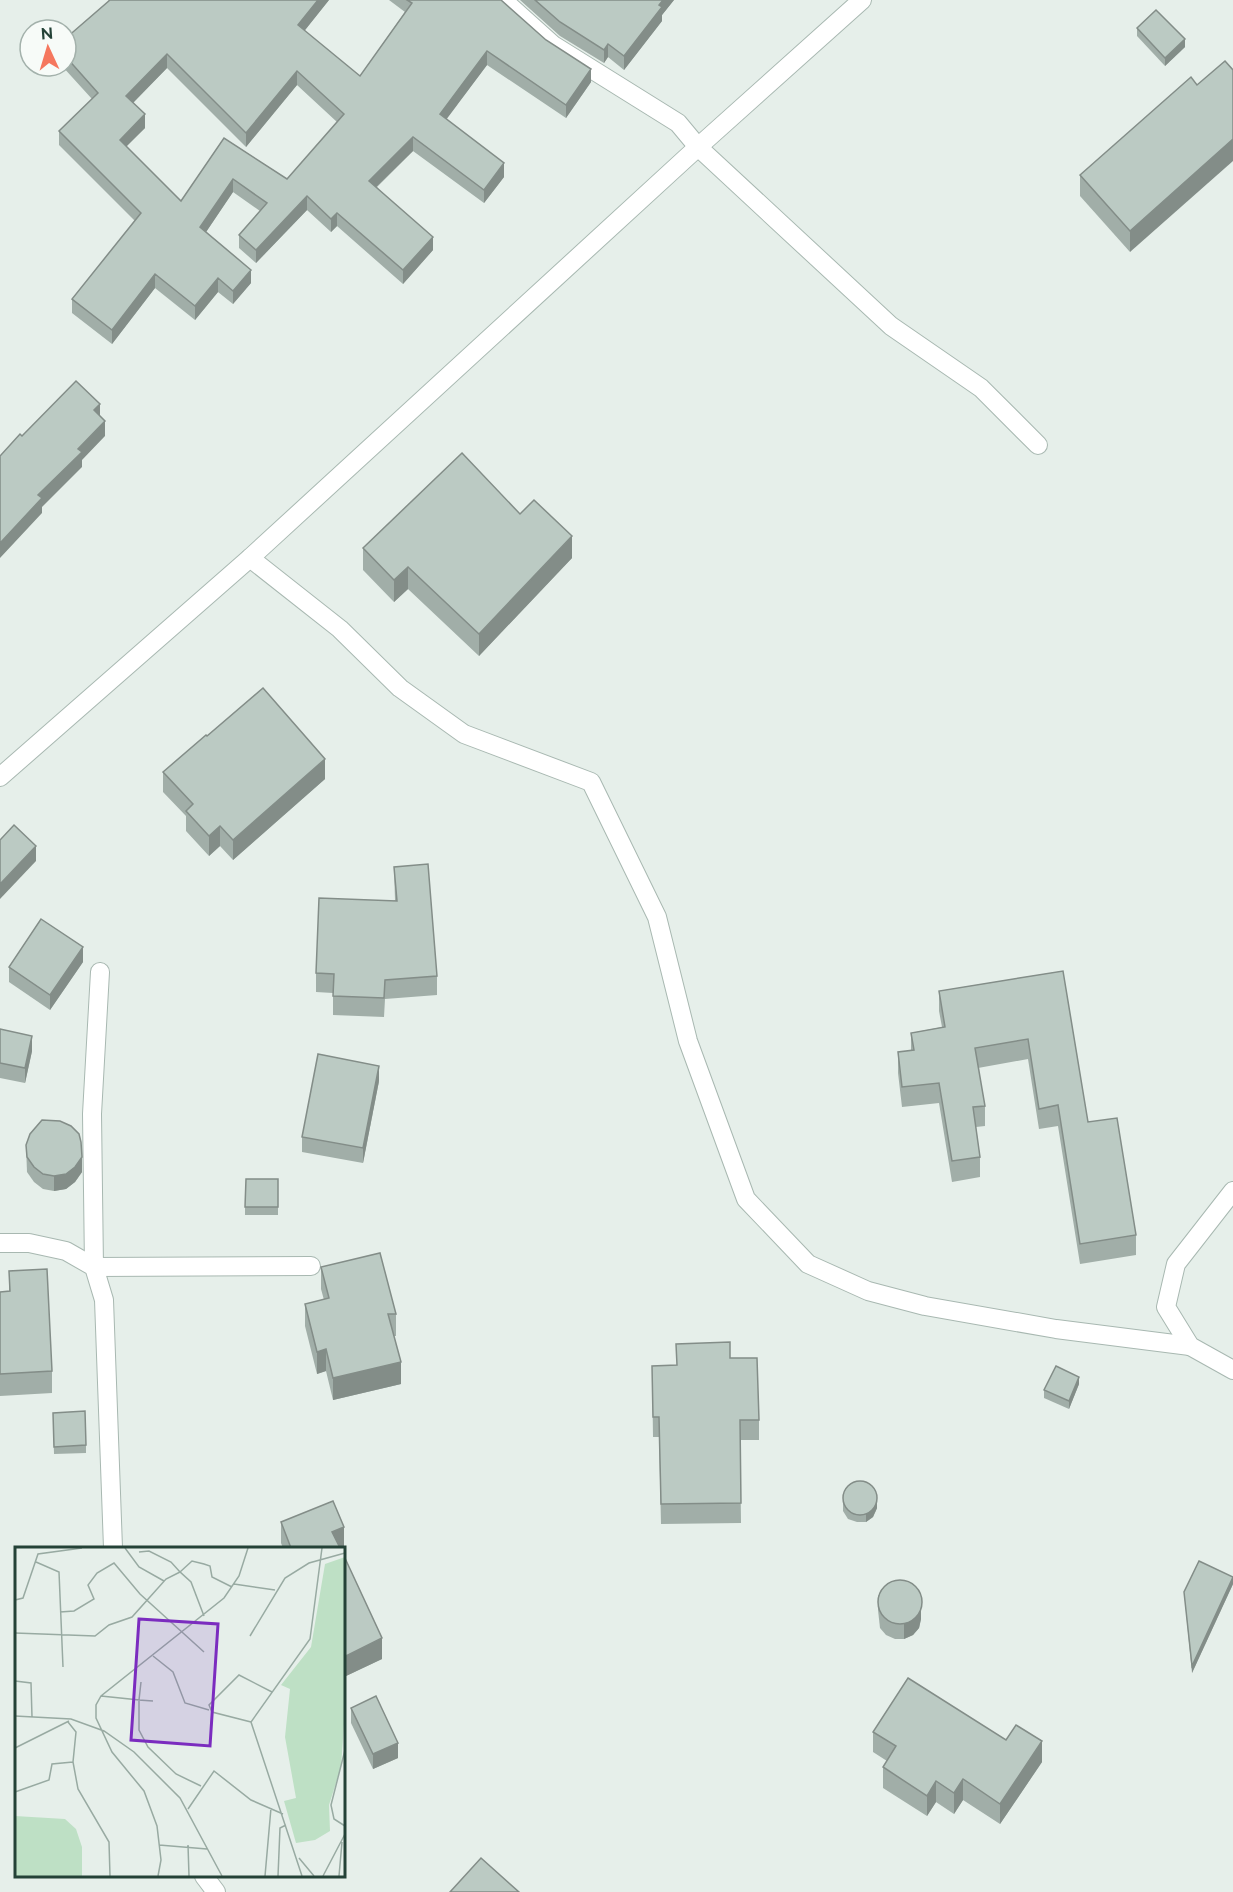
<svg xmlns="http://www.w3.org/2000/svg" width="1233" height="1892" font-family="Raleway,sans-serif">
  <rect width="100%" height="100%" fill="#e6efea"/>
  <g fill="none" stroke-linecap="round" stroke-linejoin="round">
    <g stroke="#a8b8b1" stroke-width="20">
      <g id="minor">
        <polyline points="503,0 553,45 678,123 698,147 891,326 981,388 1038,445"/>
        <polyline points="250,558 340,629 400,688 464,734 591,782 657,917 688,1041 746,1199 808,1264 868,1291 925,1306 1056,1329 1190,1346"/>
        <polyline points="0,777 250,558 698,147 862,0"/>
        <polyline points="100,972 92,1114 94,1267 311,1266"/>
        <polyline points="1233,1191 1176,1264 1166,1307 1190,1346 1233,1370"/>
        <polyline points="0,1243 29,1243 66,1251 94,1267 104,1300 113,1548"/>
        <polyline points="204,1876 216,1892"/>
      </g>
    </g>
    <use href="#minor" stroke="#fff" stroke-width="18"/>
  </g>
  <g fill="#a1aea8" fill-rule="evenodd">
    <path d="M108,0H329L304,31L360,76L405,12L389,0H501L591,82L566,118L487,65L446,119L504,177L484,203L413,151L377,187L433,250L403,284L337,226L331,232L307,210L256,263L239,248V235L260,211L233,192L206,232L251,283L233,304L218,292L195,320L155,288L112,344L72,313V299L135,221L59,145V131L92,99L62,66H66V38L109,1ZM167,68L246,147L297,85L337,122L287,179L224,138L181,201L126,146L145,128L133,103Z"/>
    <polygon points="520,0 674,0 662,15 662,21 624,70 608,57 604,63 560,36"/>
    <polygon points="1137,28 1185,47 1165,66 1137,36"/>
    <polygon points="1197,85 1130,252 1080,196 1080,175"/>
    <polygon points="520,514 572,558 479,656 408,589 394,602 363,570 363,548"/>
    <polygon points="207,736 325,779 233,860 220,846 209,856 186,831 186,816 163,792 163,772"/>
    <polygon points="394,867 437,976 437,995 385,999 384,1017 333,1015 333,993 316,992 316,973 395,900"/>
    <polygon points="83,962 50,1010 9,982 9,967"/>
    <polygon points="1063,971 1088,1122 1136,1235 1136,1255 1080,1264 1058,1126 1039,1129 1028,1059 978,1068 985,1106 985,1126 976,1127 980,1157 980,1177 952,1182 939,1103 902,1107 898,1073 898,1052 911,1051 911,1033 942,1027 939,1011 939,991"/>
    <polygon points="0,1029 32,1051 25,1083 0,1078"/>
    <polygon points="379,1081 363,1163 302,1152 302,1137"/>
    <polygon points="26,1145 82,1172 75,1182 66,1189 54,1191 43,1189 34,1182 27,1172"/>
    <polygon points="278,1179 278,1215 245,1215 245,1207"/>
    <polygon points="321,1267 396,1314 396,1336 394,1336 401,1384 333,1400 326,1371 317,1374 305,1326 305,1304 324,1300 321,1289"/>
    <polygon points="9,1271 52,1371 52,1393 0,1396 0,1292 9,1291"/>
    <polygon points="730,1358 759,1420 759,1440 740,1440 741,1523 661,1524 659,1437 653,1437 652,1366 676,1365"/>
    <polygon points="1079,1384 1069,1409 1044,1398 1044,1390"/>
    <polygon points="53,1421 86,1445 86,1453 54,1454"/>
    <polygon points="843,1495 877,1508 873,1517 866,1522 857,1522 848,1519 843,1511"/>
    <polygon points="281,1522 344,1547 341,1548 283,1548 281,1543"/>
    <polygon points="344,1556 382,1659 346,1676 344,1671"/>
    <polygon points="1233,1584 1192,1673 1184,1592"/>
    <polygon points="878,1595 921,1619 919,1628 913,1635 904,1639 895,1639 886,1635 880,1628 878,1610"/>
    <polygon points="351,1708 398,1758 373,1769 351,1723"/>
    <polygon points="873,1732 1006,1740 1042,1762 1000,1824 963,1800 954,1814 936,1802 927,1816 883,1788 883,1767 887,1761 873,1752"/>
  </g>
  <g fill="#838d88">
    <polygon points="318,0 329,0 298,39 298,25"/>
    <polygon points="663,0 674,0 662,15 662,21 624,70 624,56"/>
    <polygon points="1185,39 1185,47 1165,66 1165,58"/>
    <polygon points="608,44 608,57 604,63 604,50"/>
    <polygon points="487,51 487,65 440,128 440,114"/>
    <polygon points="167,54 167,68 126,110 126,96"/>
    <polygon points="591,69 591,82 566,118 566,105"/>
    <polygon points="297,71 297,85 246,147 246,133"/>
    <polygon points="145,114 145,128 120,153 120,140"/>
    <polygon points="1233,123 1233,161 1130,252 1130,231"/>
    <polygon points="413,137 413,151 369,194 369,181"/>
    <polygon points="504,163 504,177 484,203 484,190"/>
    <polygon points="233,179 233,192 200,241 200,227"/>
    <polygon points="307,196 307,210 256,263 256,250"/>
    <polygon points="337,213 337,226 331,232 331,219"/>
    <polygon points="433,237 433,250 403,284 403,270"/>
    <polygon points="251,270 251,283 233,304 233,291"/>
    <polygon points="155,274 155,288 112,344 112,330"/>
    <polygon points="218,278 218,292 195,320 195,306"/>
    <polygon points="100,404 100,419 94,410"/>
    <polygon points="105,421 105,436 82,460 82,467 42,507 42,513 0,558 0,543 38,495 78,449"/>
    <polygon points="572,536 572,558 479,656 479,634"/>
    <polygon points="408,567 408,589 394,602 394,580"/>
    <polygon points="325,759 325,779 233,860 233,840"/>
    <polygon points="220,826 220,846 209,856 209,836"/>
    <polygon points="36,846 36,861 0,899 0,884"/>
    <polygon points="83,947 83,962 50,1010 50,995"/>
    <polygon points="32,1036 32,1051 25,1083 25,1068"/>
    <polygon points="379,1066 379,1081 363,1163 363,1148"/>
    <polygon points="82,1157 82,1172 75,1182 66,1189 54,1191 54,1176"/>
    <polygon points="326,1349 326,1371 317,1374 317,1352"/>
    <polygon points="401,1362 401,1384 333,1400 333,1378"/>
    <polygon points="1079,1377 1079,1384 1069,1409 1069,1401"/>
    <polygon points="877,1501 877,1508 873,1517 866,1522 866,1514"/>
    <polygon points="344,1527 344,1547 341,1548 332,1548 332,1532"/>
    <polygon points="1233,1577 1233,1584 1192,1673 1192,1666"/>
    <polygon points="921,1604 921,1619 919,1628 913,1635 904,1639 904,1624"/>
    <polygon points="382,1638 382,1659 346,1676 346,1656"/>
    <polygon points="1042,1741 1042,1762 1000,1824 1000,1804"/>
    <polygon points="398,1743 398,1758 373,1769 373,1754"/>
    <polygon points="963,1779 963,1800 954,1814 954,1793"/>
    <polygon points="936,1781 936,1802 927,1816 927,1796"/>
  </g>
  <g fill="#bbcac3" stroke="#838d88" stroke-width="1.5" fill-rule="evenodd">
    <path d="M110,0H318L298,25L360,76L412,3L407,0H501L546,40L591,69L566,105L487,51L440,114L504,163L484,190L413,137L369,181L433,237L403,270L337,213L331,219L307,196L256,250L239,235L267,203L233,179L200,227L251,270L233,291L218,278L195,306L155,274L112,330L72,299L141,213L59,131L98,93L66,57V38ZM167,54L246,133L297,71L344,114L287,179L224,138L181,201L120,140L145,114L126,96Z"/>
    <polygon points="535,0 663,0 659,5 662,7 624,56 608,44 604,50 560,22"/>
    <polygon points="1156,10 1185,39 1165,58 1137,28"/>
    <polygon points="1225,61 1233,70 1233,139 1130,231 1080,175 1191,77 1197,85"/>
    <polygon points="76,381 100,404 94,410 105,421 78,449 82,452 38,495 42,498 0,543 0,456 20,434 22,436"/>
    <polygon points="462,453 520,514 534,500 572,536 479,634 408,567 394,580 363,548"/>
    <polygon points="263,688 325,759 233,840 220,826 209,836 186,811 193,804 163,772 206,735 207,736"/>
    <polygon points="14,825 36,846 0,884 0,840"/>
    <polygon points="428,864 437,976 385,980 384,998 333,996 334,974 316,973 319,898 397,901 394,867"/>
    <polygon points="41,919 83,947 50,995 9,967"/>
    <polygon points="1063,971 1088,1122 1117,1118 1136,1235 1080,1244 1058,1105 1039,1109 1028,1039 975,1048 985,1106 973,1107 980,1157 952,1161 939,1083 902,1087 898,1052 914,1050 911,1033 945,1027 939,991"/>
    <polygon points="0,1029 32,1036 25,1068 0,1063"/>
    <polygon points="318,1054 379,1066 363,1148 302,1137"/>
    <polygon points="42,1120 60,1121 71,1126 79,1134 81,1142 82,1157 75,1167 66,1174 54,1176 43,1174 34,1167 27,1157 26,1145 30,1134"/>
    <polygon points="246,1179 278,1179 278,1207 245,1207"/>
    <polygon points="380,1253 396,1314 388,1314 401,1362 333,1378 326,1349 317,1352 305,1304 329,1298 321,1267"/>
    <polygon points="47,1269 52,1371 0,1374 0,1292 10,1291 9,1271"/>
    <polygon points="730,1342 730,1358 757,1358 759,1420 740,1420 741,1503 661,1504 659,1417 653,1417 652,1366 677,1365 676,1344"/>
    <polygon points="1056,1366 1079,1377 1069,1401 1044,1390"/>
    <polygon points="85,1411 86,1445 54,1447 53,1413"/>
    <circle cx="860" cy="1498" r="17"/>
    <polygon points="333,1501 344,1527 332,1532 340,1548 291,1548 281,1522"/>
    <polygon points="344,1556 382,1638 346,1656 344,1651"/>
    <polygon points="1199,1561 1233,1577 1192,1666 1184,1592"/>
    <circle cx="900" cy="1602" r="22"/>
    <polygon points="908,1678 1006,1740 1016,1725 1042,1741 1000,1804 963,1779 954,1793 936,1781 927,1796 883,1767 896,1746 873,1732"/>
    <polygon points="376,1696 398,1743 373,1754 351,1708"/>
    <polygon points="481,1858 519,1892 450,1892"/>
  </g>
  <g transform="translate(15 1547)">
    <rect width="330" height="330" fill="#e6efea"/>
    <path d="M330,10V163L326,220L314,258L315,284L300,293L281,296L269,254L281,251L270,190L275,142L266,138L296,100L310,17ZM0,269L50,272L61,282L67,300V329H0Z" fill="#bee0c5"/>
    <path fill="none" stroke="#98aaa2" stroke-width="1.5" d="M110,1L124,20L149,34M124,5L134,4L156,15L165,25L177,14L189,17L195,19L197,30L217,40M21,15L44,25L48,120M219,37L260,43M0,53L8,51L23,7L67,1M45,65L59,64L79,52L73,38L82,26L99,16L125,47L189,105M0,86L80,89L94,78L117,70L151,32L165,25L176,35L189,69M235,89L270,31L294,16L330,6M138,109L158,125L170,156L194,163M0,134L16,136L17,170M126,135L124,153L138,154M86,149L124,153V183L133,200L161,227L186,239M0,169L56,172L89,184L119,205L165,251L207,329M53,175L61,185L58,215L63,242L94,295L95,329M236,175L197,165L194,158L224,128L257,145M0,201L54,174M330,203L316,258L319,272L330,279M0,245L34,233L37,217L58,215M173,262L199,224L236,253L268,267M144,298L192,302M173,298L174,329M284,311L299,329M143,329L146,313L142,279L129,244L97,205L81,171V158L86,149L209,51L224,29L233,1M250,329L256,261M263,329L265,281L271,278M287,329L236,175L295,92L307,1M308,329L330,287M324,329L327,295"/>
    <path fill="#7b2cbf" fill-opacity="0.15" stroke="#7b2cbf" stroke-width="3" d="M124,72L203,77L195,199L116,193Z"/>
    <rect width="330" height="330" fill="none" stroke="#244237" stroke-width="3"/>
  </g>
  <g transform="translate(48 48) rotate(356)"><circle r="28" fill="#f7fbf8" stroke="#a3b1ab" stroke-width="1.5"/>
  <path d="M0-4.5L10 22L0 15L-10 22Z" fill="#f5775e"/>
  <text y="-9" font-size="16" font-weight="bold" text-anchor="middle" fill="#244237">N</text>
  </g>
</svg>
